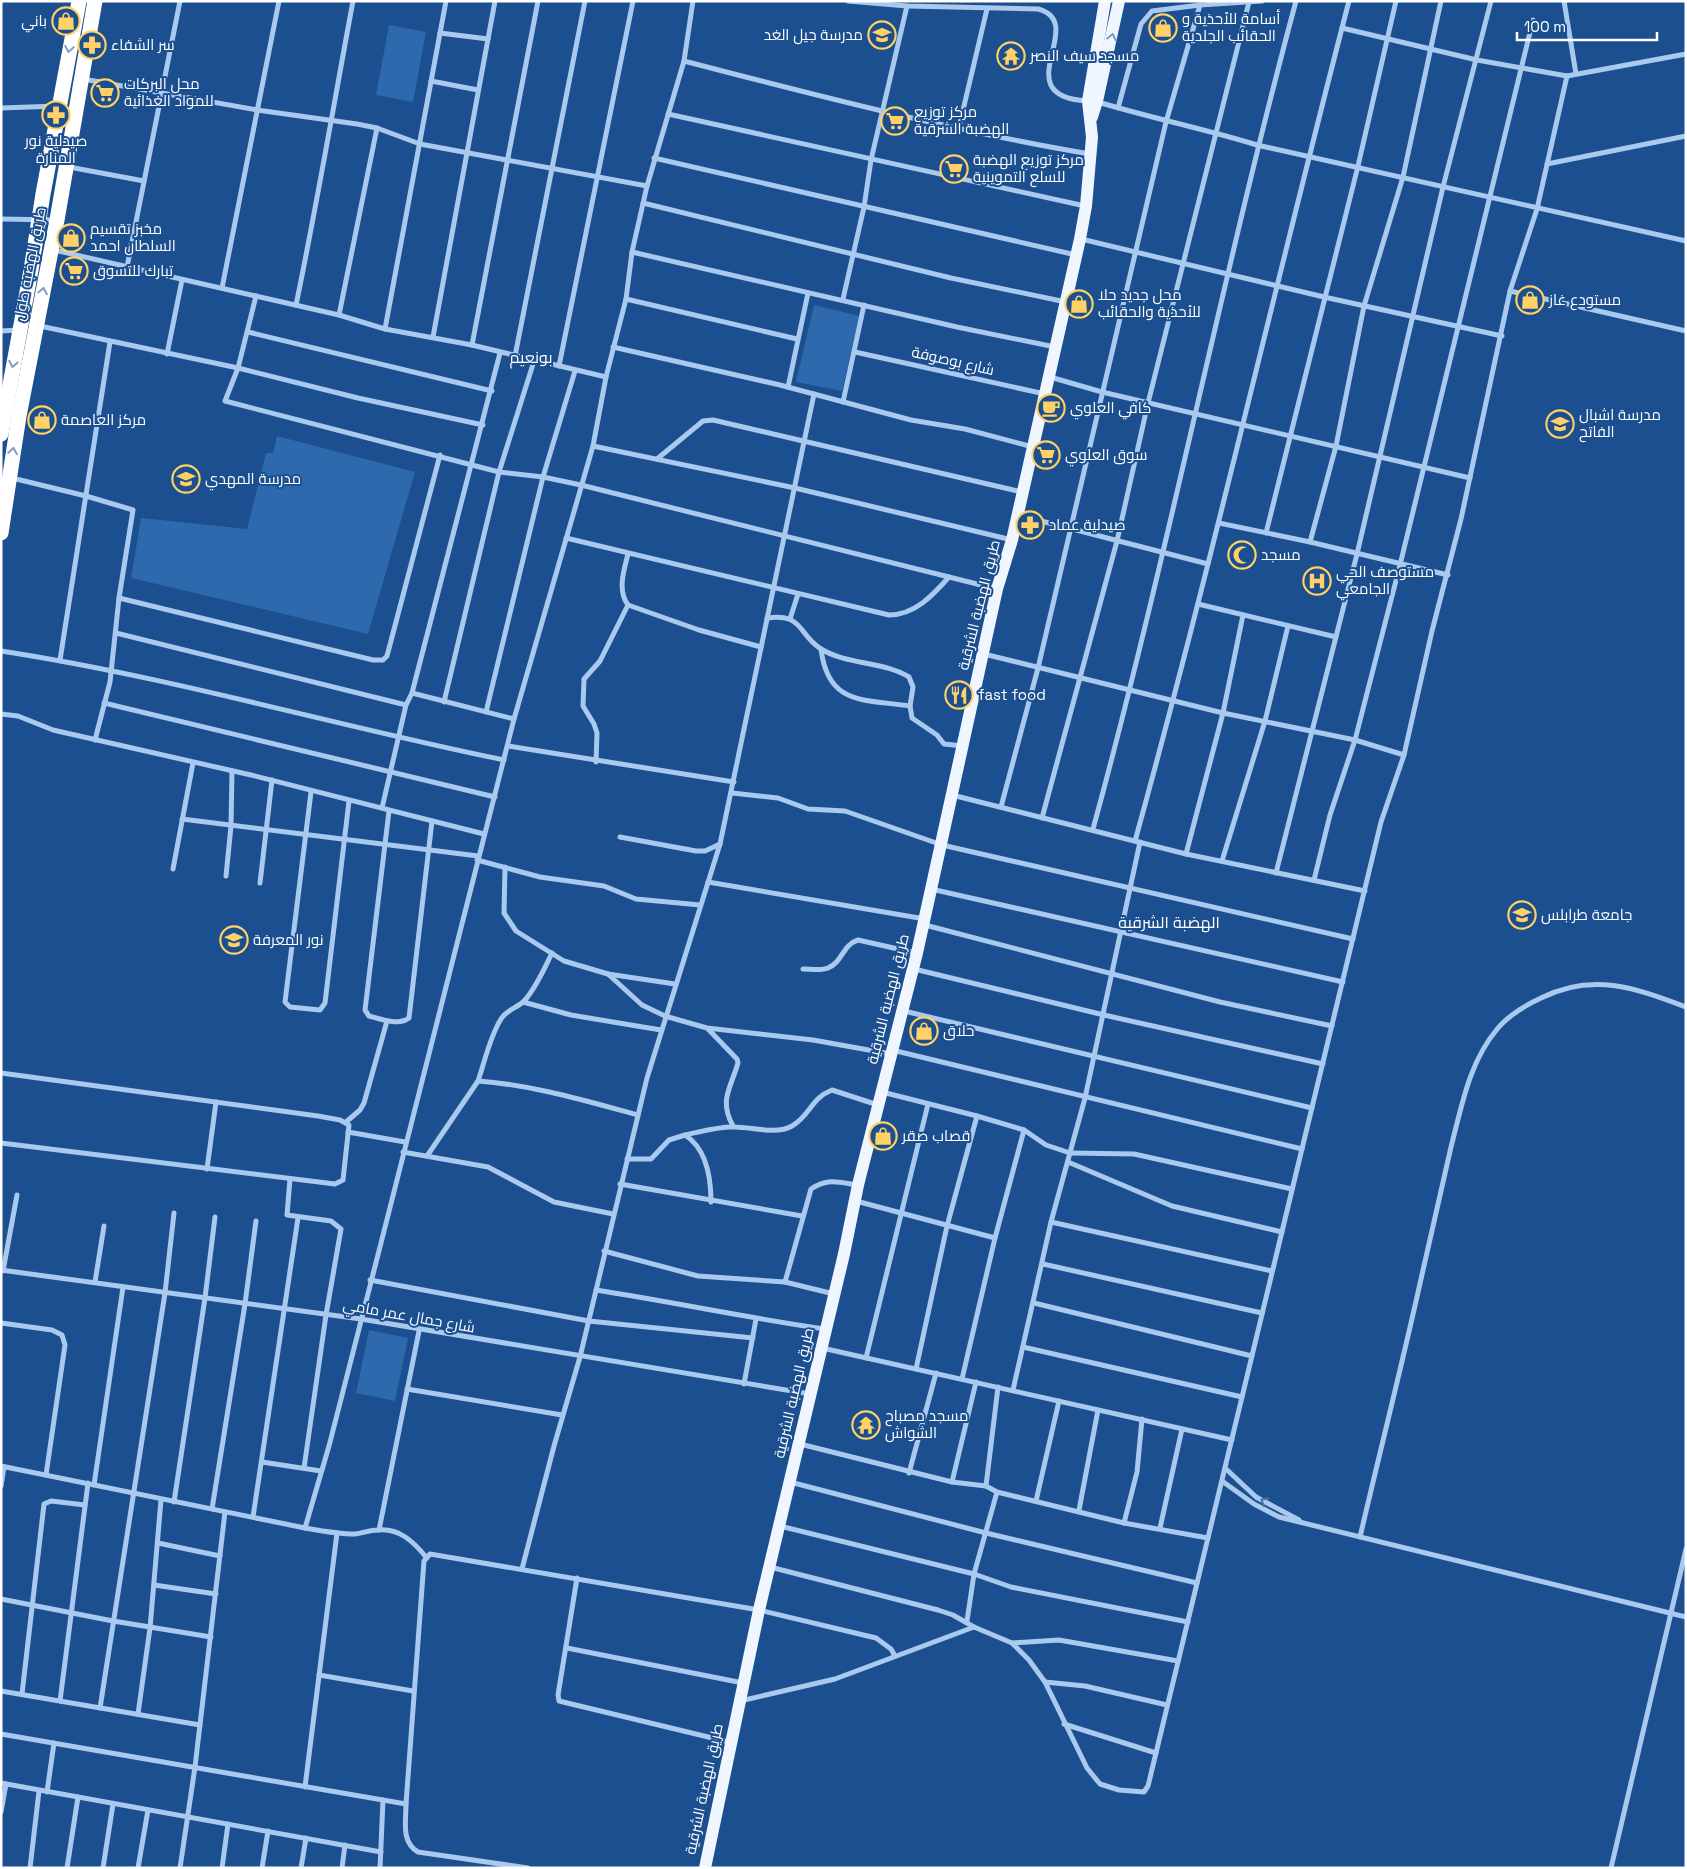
<svg xmlns="http://www.w3.org/2000/svg" width="1687" height="1869" font-family="'Space Grotesk',Cairo,sans-serif">
  <rect width="100%" height="100%" fill="#1b4f8f"/>
  <g fill="#2e69ad">
    <polygon points="389,25 426,32 413,102 376,95"/>
    <polygon points="814,305 859,316 842,391 796,382"/>
    <polygon points="277,436 415,472 368,634 131,578 141,518 247,529 266,453 273,453"/>
    <polygon points="369,1330 408,1338 395,1401 356,1393"/>
  </g>
  <g fill="none" stroke-linecap="round" stroke-linejoin="round">
    <g stroke="#a9c9ee" stroke-width="5">
      <path d="M848,1L907,6L1038,9C1090,23 1004,96 1087,101"/>
      <polyline points="1564,1 1576,74"/>
      <polyline points="1342,28 1477,60 1567,76 1686,54"/>
      <polyline points="440,33 488,39"/>
      <path d="M684,61C818,96 954,131 1090,154"/>
      <polyline points="83,79 257,110 357,124 377,128 420,144 647,186"/>
      <polyline points="431,81 478,90"/>
      <path d="M1098,102C1151,118 1205,129 1257,145L1686,241"/>
      <polyline points="1,108 58,106"/>
      <polyline points="1118,108 1141,24 1152,11 1200,5 1262,1"/>
      <polyline points="668,114 1085,206"/>
      <polyline points="959,127 987,9"/>
      <polyline points="654,158 1076,255"/>
      <polyline points="1547,164 1686,136"/>
      <polyline points="69,167 144,181"/>
      <polyline points="643,203 951,278 1066,302"/>
      <polyline points="1,219 56,220"/>
      <polyline points="1081,239 1324,297 1502,336"/>
      <polyline points="54,250 339,315 385,329 472,345 606,377"/>
      <polyline points="632,252 957,327 1055,347"/>
      <polyline points="127,267 180,1"/>
      <polyline points="222,288 279,1"/>
      <polyline points="1510,291 1686,331"/>
      <polyline points="256,296 238,368 225,401 229,402 499,472 543,477 581,485 997,589"/>
      <polyline points="626,299 797,339"/>
      <polyline points="843,299 864,207 871,160 907,6"/>
      <path d="M296,305C317,204 334,103 353,1"/>
      <polyline points="339,315 377,128"/>
      <polyline points="40,326 238,368 358,398 483,425"/>
      <polyline points="385,329 446,1"/>
      <polyline points="1,331 18,330"/>
      <polyline points="248,332 492,391"/>
      <polyline points="433,337 495,1"/>
      <polyline points="472,345 538,1"/>
      <polyline points="613,347 780,385 911,420 965,429 1033,447"/>
      <polyline points="855,352 1045,394"/>
      <polyline points="167,354 182,280"/>
      <polyline points="515,356 585,1"/>
      <polyline points="559,366 633,1"/>
      <polyline points="1050,377 1102,392 1470,478"/>
      <polyline points="788,387 808,293"/>
      <polyline points="843,402 864,305"/>
      <polyline points="593,446 795,488 1012,540"/>
      <polyline points="657,459 703,421 713,420 1022,492"/>
      <polyline points="12,478 86,496 133,510 119,598 110,682 95,740"/>
      <polyline points="1018,515 1208,564"/>
      <polyline points="1219,523 1310,542 1448,575"/>
      <polyline points="1266,533 1358,166 1396,1"/>
      <path d="M566,538L889,615C915,615 933,595 949,577"/>
      <polyline points="1310,542 1336,446 1364,306 1403,177 1441,1"/>
      <path d="M628,554C624,570 617,590 628,605L699,630L761,647"/>
      <polyline points="119,598 373,660 383,660 387,656 440,455"/>
      <polyline points="1198,604 1336,637"/>
      <path d="M767,618C804,613 798,635 821,649C847,665 883,661 909,677L913,687L910,706L912,718L937,735L944,744L963,746"/>
      <polyline points="790,619 798,594"/>
      <polyline points="116,633 406,705"/>
      <path d="M821,649C828,706 864,699 910,706"/>
      <path d="M1,651C171,677 336,726 504,760"/>
      <polyline points="984,654 1223,713 1355,740 1404,755"/>
      <polyline points="60,660 110,342"/>
      <polyline points="412,693 514,719"/>
      <polyline points="444,702 499,472 534,361"/>
      <polyline points="104,703 495,797"/>
      <polyline points="486,712 543,477 575,371"/>
      <polyline points="1,714 18,716 53,730 251,775 484,834"/>
      <polyline points="508,746 734,782"/>
      <polyline points="596,762 597,733 594,724 583,706 584,679 600,661 628,605"/>
      <polyline points="311,792 285,1002 290,1007 320,1010 325,1003 349,801"/>
      <polyline points="732,793 778,798 808,809 845,811 942,845 1353,939"/>
      <polyline points="952,795 1186,854 1365,891"/>
      <polyline points="1001,807 1038,668 1166,122 1200,5"/>
      <polyline points="382,808 406,705 412,693 500,353"/>
      <path d="M389,811L365,1010L369,1016C380,1019 399,1026 409,1018L432,821"/>
      <polyline points="1042,818 1117,541 1148,403 1249,2"/>
      <polyline points="182,819 478,856"/>
      <path d="M1093,829C1168,555 1222,276 1296,1"/>
      <polyline points="620,837 696,851 705,851 720,844"/>
      <path d="M1135,841C1212,563 1276,281 1349,1"/>
      <polyline points="1186,854 1223,713 1243,615"/>
      <polyline points="477,860 540,877 604,886 636,899 700,905"/>
      <polyline points="1222,861 1265,721 1288,626"/>
      <polyline points="505,867 504,913 516,931 564,961 608,974 675,984"/>
      <polyline points="173,869 193,763"/>
      <polyline points="1276,873 1357,554 1443,187 1491,1"/>
      <polyline points="226,876 231,826 232,771"/>
      <polyline points="1314,880 1330,815 1355,740 1400,565 1533,20"/>
      <polyline points="708,882 925,919"/>
      <polyline points="260,883 272,780"/>
      <polyline points="931,889 1343,982"/>
      <polyline points="925,925 1220,1002 1332,1026"/>
      <path d="M803,969C811,969 821,971 828,968C843,962 842,945 858,940L916,953"/>
      <polyline points="914,969 1104,1015 1323,1064"/>
      <polyline points="608,974 642,1005 665,1016 707,1028 813,1040 891,1054"/>
      <polyline points="523,1002 571,1015 661,1030"/>
      <polyline points="904,1011 1312,1108"/>
      <path d="M708,1029L737,1059L738,1063C730,1090 719,1100 733,1126"/>
      <polyline points="892,1050 1302,1149"/>
      <polyline points="1,1073 318,1116 340,1120 349,1125 343,1180 335,1184 1,1143"/>
      <path d="M478,1081C485,1061 490,1036 501,1019C507,1009 518,1008 525,1000C537,986 544,969 552,953"/>
      <polyline points="882,1092 977,1116 1024,1130 995,1238 962,1379"/>
      <polyline points="346,1122 360,1110 364,1103 387,1021"/>
      <polyline points="1024,1130 1046,1145 1070,1153 1134,1154 1292,1189"/>
      <polyline points="348,1132 405,1142"/>
      <path d="M685,1135C700,1132 719,1126 735,1127C752,1127 776,1135 792,1126C810,1116 811,1098 832,1090L878,1105"/>
      <polyline points="403,1152 488,1167 554,1202 613,1214"/>
      <path d="M427,1156L478,1081C533,1085 586,1101 638,1115"/>
      <path d="M627,1159H651L669,1140L685,1135C707,1149 711,1177 711,1202"/>
      <polyline points="1068,1162 1172,1206 1282,1232"/>
      <polyline points="207,1169 216,1102"/>
      <polyline points="290,1179 287,1215 331,1221 341,1229 326,1315 304,1468"/>
      <polyline points="620,1184 802,1216"/>
      <polyline points="856,1201 995,1238"/>
      <polyline points="1051,1222 1272,1271"/>
      <polyline points="604,1251 698,1276 785,1282 834,1294"/>
      <polyline points="1043,1264 1262,1313"/>
      <polyline points="1,1270 361,1319 810,1394"/>
      <polyline points="3,1271 17,1195"/>
      <polyline points="370,1280 589,1321 753,1338"/>
      <polyline points="95,1282 104,1226"/>
      <path d="M785,1282L811,1189C828,1178 838,1182 857,1185"/>
      <path d="M596,1290C673,1302 748,1318 825,1329"/>
      <polyline points="1034,1303 1252,1356"/>
      <polyline points="1,1323 52,1330 62,1335 65,1345 46,1475"/>
      <polyline points="1023,1347 1242,1397"/>
      <polyline points="822,1348 1232,1440"/>
      <polyline points="866,1358 928,1104"/>
      <polyline points="916,1369 947,1226 977,1116"/>
      <polyline points="744,1384 756,1319"/>
      <polyline points="407,1389 562,1415"/>
      <polyline points="1013,1390 1051,1222 1085,1098 1140,842"/>
      <polyline points="800,1444 952,1482 986,1486 997,1492 1124,1523 1208,1538"/>
      <polyline points="262,1462 321,1471"/>
      <path d="M1,1466L305,1528C322,1531 338,1534 355,1534C363,1533 370,1530 378,1530C399,1528 413,1541 426,1557"/>
      <polyline points="1225,1468 1256,1497 1299,1520"/>
      <polyline points="909,1473 936,1373"/>
      <polyline points="1222,1481 1254,1504 1279,1517 1686,1617"/>
      <polyline points="790,1482 986,1533 1197,1583"/>
      <polyline points="952,1482 976,1382"/>
      <polyline points="94,1485 123,1287"/>
      <polyline points="1,1486 4,1467"/>
      <polyline points="986,1486 998,1387"/>
      <polyline points="1036,1501 1059,1401"/>
      <polyline points="174,1502 205,1298 215,1217"/>
      <polyline points="212,1509 245,1304 256,1221"/>
      <polyline points="1079,1510 1098,1410"/>
      <polyline points="253,1517 298,1218"/>
      <polyline points="1124,1523 1137,1472 1142,1419"/>
      <polyline points="780,1526 974,1574 1011,1587 1188,1622"/>
      <polyline points="305,1528 329,1446 381,1243 514,719 593,446 606,377 626,299 632,252 647,186 684,61 693,1"/>
      <polyline points="1160,1528 1182,1429"/>
      <polyline points="379,1530 419,1331"/>
      <path d="M1360,1537C1380,1451 1402,1365 1421,1279C1431,1235 1441,1191 1451,1147C1462,1105 1469,1062 1498,1028C1509,1015 1526,1005 1541,998C1593,972 1635,988 1686,1007"/>
      <polyline points="158,1543 220,1556"/>
      <polyline points="770,1567 938,1610 953,1615 974,1627"/>
      <polyline points="522,1569 554,1446 580,1357 647,1078 720,844 814,394"/>
      <polyline points="577,1578 558,1695 559,1701 729,1742"/>
      <polyline points="154,1585 216,1594"/>
      <polyline points="1,1599 113,1621 211,1637"/>
      <polyline points="967,1621 974,1574 997,1492"/>
      <polyline points="1012,1643 1059,1640 1178,1661"/>
      <polyline points="567,1648 743,1683"/>
      <polyline points="319,1675 413,1691"/>
      <polyline points="1045,1682 1085,1686 1167,1705"/>
      <polyline points="1,1691 200,1725"/>
      <polyline points="22,1694 44,1504 51,1501 85,1505"/>
      <polyline points="60,1701 88,1483"/>
      <polyline points="740,1701 835,1679 974,1627 1012,1643 1029,1660 1045,1682 1087,1768 1100,1784 1119,1790 1144,1792 1148,1786 1381,822 1404,755 1432,631 1461,519 1510,291 1537,209 1567,76"/>
      <polyline points="100,1708 165,1293 174,1213"/>
      <polyline points="138,1714 150,1628 161,1500"/>
      <polyline points="1064,1724 1156,1753"/>
      <polyline points="1,1734 406,1804 424,1561 430,1554 759,1610 876,1638 891,1649 895,1656"/>
      <polyline points="1,1783 381,1852"/>
      <polyline points="305,1787 337,1533"/>
      <polyline points="47,1792 54,1743"/>
      <path d="M406,1804C406,1822 401,1842 418,1852L528,1868"/>
      <polyline points="1,1812 6,1784"/>
      <polyline points="30,1868 39,1791"/>
      <polyline points="67,1868 78,1797"/>
      <polyline points="103,1868 113,1804"/>
      <polyline points="138,1868 148,1810"/>
      <polyline points="180,1868 195,1767 225,1512"/>
      <polyline points="222,1868 228,1824"/>
      <polyline points="262,1868 268,1831"/>
      <polyline points="301,1868 306,1838"/>
      <polyline points="342,1868 345,1845"/>
      <polyline points="380,1868 383,1800"/>
      <polyline points="1611,1868 1686,1549"/>
    </g>
    <g stroke="#f0f6ff" stroke-width="12">
      <polyline points="1092,117 1097,101 1119,1"/>
      <polyline points="705,1868 759,1610 844,1254 858,1185 917,953 997,589 1012,540 1080,239 1086,206 1092,137 1088,101 1105,1"/>
    </g>
    <g stroke="#fff" stroke-width="15">
      <polyline points="1,434 31,270 43,194 79,1"/>
      <polyline points="1,533 19,416 57,220 95,1"/>
    </g>
  </g>
  <defs><path id="oneway-chevron" d="M-2-3.5L2.5 0L-2 3.5" fill="none" stroke-width="1.6" stroke-linecap="round" stroke-linejoin="round" transform="scale(1.25)"/></defs>
  <use stroke="#7b9ac1" href="#oneway-chevron" transform="translate(1112 37) rotate(-77)"/>
  <g stroke="#829ec1">
    <use href="#oneway-chevron" transform="translate(69 49) rotate(99)"/>
    <use href="#oneway-chevron" transform="translate(43 291) rotate(-79)"/>
    <use href="#oneway-chevron" transform="translate(13 364) rotate(101)"/>
    <use href="#oneway-chevron" transform="translate(13 451) rotate(-81)"/>
  </g>
  <use stroke="#4674ac" href="#oneway-chevron" transform="translate(1264 1501) rotate(-150)"/>
  <defs>
    <g id="shop-ring" transform="scale(1.4375)"><circle r="9.5" fill="#1b4f8f" stroke="#ffd166" stroke-width="1.5"/><path d="M-5-2.5h2.3a2.7 3.5 0 0 1 5.4 0H5L5.5 6h-11ZM-1.5-2.5h3a1.5 2.3 0 0 0-3 0Z" fill="#ffd166"/></g>
    <g id="school-ring" transform="scale(1.4375)"><circle r="9.5" fill="#1b4f8f" stroke="#ffd166" stroke-width="1.5"/><path d="M0-5L7-2L0 1L-7-2ZM-4 1L0 2.5L4 1V4Q0 6-4 4Z" fill="#ffd166"/></g>
    <g id="pharmacy-ring" transform="scale(1.4375)"><circle r="9.5" fill="#1b4f8f" stroke="#ffd166" stroke-width="1.5"/><path d="M-2-6h4v4h4v4h-4v4h-4v-4h-4v-4h4Z" fill="#ffd166"/></g>
    <g id="temple-ring" transform="scale(1.4375)"><circle r="9.5" fill="#1b4f8f" stroke="#ffd166" stroke-width="1.5"/><path d="M0-6L5-2H3V0L6.5 2.5H4V6H1.5V3h-3V6H-4V2.5H-6.5L-3 0V-2H-5Z" fill="#ffd166"/></g>
    <g id="supermarket-ring" transform="scale(1.4375)"><circle r="9.5" fill="#1b4f8f" stroke="#ffd166" stroke-width="1.5"/><path d="M-6-5.5h2.5l.6 2H6L4.5 2H-2.5L-4.4-4H-6ZM-1.5 3.2a1.3 1.3 0 1 0 .1 0ZM3 3.2a1.3 1.3 0 1 0 .1 0Z" fill="#ffd166"/></g>
    <g id="cafe-ring" transform="scale(1.4375)"><circle r="9.5" fill="#1b4f8f" stroke="#ffd166" stroke-width="1.5"/><path d="M-5.5-4.5H6V0H3Q3 3.5 0 3.5H-2.5Q-5.5 3.5-5.5 0ZM3-3.2v2h1.7v-2ZM-6 4.5H4V6H-6Z" fill="#ffd166"/></g>
    <g id="mosque-ring" transform="scale(1.4375)"><circle r="9.5" fill="#1b4f8f" stroke="#ffd166" stroke-width="1.5"/><path d="M3.5-4.9A6 6 0 1 0 3.5 4.9A5 5 0 1 1 3.5-4.9Z" fill="#ffd166"/></g>
    <g id="hospital-ring" transform="scale(1.4375)"><circle r="9.5" fill="#1b4f8f" stroke="#ffd166" stroke-width="1.5"/><path d="M-5-5h3v3.5h4V-5h3V5h-3V1.5h-4V5h-3Z" fill="#ffd166"/></g>
    <g id="restaurant-ring" transform="scale(1.4375)"><circle r="9.5" fill="#1b4f8f" stroke="#ffd166" stroke-width="1.5"/><path d="M-5-6h1v4h1v-4h1v4h1v-4h1v5L-1.5 .5V6h-2V.5L-5-1ZM5-6V6H3V1.5H1.5Q1.5-4 5-6Z" fill="#ffd166"/></g>
    <g id="university-ring" transform="scale(1.4375)"><circle r="9.5" fill="#1b4f8f" stroke="#ffd166" stroke-width="1.5"/><path d="M0-5L7-2L0 1L-7-2ZM-4 1L0 2.5L4 1V4Q0 6-4 4Z" fill="#ffd166"/></g>
  </defs>
  <g fill-rule="evenodd">
    <use href="#shop-ring" x="66" y="21"/>
    <use href="#shop-ring" x="1163" y="28"/>
    <use href="#school-ring" x="882" y="35"/>
    <use href="#pharmacy-ring" x="92" y="45"/>
    <use href="#temple-ring" x="1011" y="56"/>
    <use href="#supermarket-ring" x="105" y="93"/>
    <use href="#pharmacy-ring" x="56" y="115"/>
    <use href="#supermarket-ring" x="895" y="121"/>
    <use href="#supermarket-ring" x="954" y="169"/>
    <use href="#shop-ring" x="71" y="238"/>
    <use href="#supermarket-ring" x="74" y="271"/>
    <use href="#shop-ring" x="1530" y="300"/>
    <use href="#shop-ring" x="1079" y="304"/>
    <use href="#cafe-ring" x="1051" y="408"/>
    <use href="#shop-ring" x="42" y="420"/>
    <use href="#school-ring" x="1560" y="424"/>
    <use href="#supermarket-ring" x="1046" y="455"/>
    <use href="#school-ring" x="186" y="479"/>
    <use href="#pharmacy-ring" x="1030" y="525"/>
    <use href="#mosque-ring" x="1242" y="555"/>
    <use href="#hospital-ring" x="1317" y="581"/>
    <use href="#restaurant-ring" x="959" y="695"/>
    <use href="#university-ring" x="1522" y="915"/>
    <use href="#school-ring" x="234" y="940"/>
    <use href="#shop-ring" x="924" y="1031"/>
    <use href="#shop-ring" x="883" y="1136"/>
    <use href="#temple-ring" x="866" y="1425"/>
  </g>
  <g text-anchor="middle" stroke-width="4" stroke-linejoin="round" paint-order="stroke">
    <g font-size="15" fill="#fff" stroke="#1b4f8f" text-anchor="start">
      <text x="1182" y="24">أسامة للأحذية و<tspan x="1182" dy="17">الحقائب الجلدية</tspan></text>
      <text x="47" y="26" text-anchor="end">باني</text>
      <text x="863" y="40" text-anchor="end">مدرسة جيل الغد</text>
      <text x="111" y="50">سر الشفاء</text>
      <text x="1030" y="61">مسجد سيف النصر</text>
      <text x="124" y="89">محل البركات<tspan x="124" dy="17">للمواد الغذائية</tspan></text>
      <text x="914" y="117">مركز توزيع<tspan x="914" dy="17">الهضبة الشرقية</tspan></text>
      <text x="56" y="146" text-anchor="middle">صيدلية نور<tspan x="56" dy="17">المنارة</tspan></text>
      <text x="973" y="165">مركز توزيع الهضبة<tspan x="973" dy="17">للسلع التموينية</tspan></text>
      <text x="90" y="234">مخبز تقسيم<tspan x="90" dy="17">السلطان احمد</tspan></text>
      <text x="93" y="276">تبارك للتسوق</text>
      <text x="1098" y="300">محل جديد حلا<tspan x="1098" dy="17">للأحذية والحقائب</tspan></text>
      <text x="1549" y="305">مستودع غاز</text>
      <text x="1070" y="413">كافي العلوي</text>
      <text x="1579" y="420">مدرسة اشبال<tspan x="1579" dy="17">الفاتح</tspan></text>
      <text x="61" y="425">مركز العاصمة</text>
      <text x="1065" y="460">سوق العلوي</text>
      <text x="205" y="484">مدرسة المهدي</text>
      <text x="1049" y="530">صيدلية عماد</text>
      <text x="1261" y="560">مسجد</text>
      <text x="1336" y="577">مستوصف الحي<tspan x="1336" dy="17">الجامعي</tspan></text>
      <text x="978" y="700">fast food</text>
      <text x="1541" y="920">جامعة طرابلس</text>
      <text x="253" y="945">نور المعرفة</text>
      <text x="943" y="1036">حلاق</text>
      <text x="902" y="1141">قصاب صقر</text>
      <text x="885" y="1421">مسجد مصباح<tspan x="885" dy="17">الشواش</tspan></text>
    </g>
    <g font-size="15" fill="#fff" stroke="#1b4f8f">
      <text transform="translate(30 264) rotate(-79)" y="5">طريق الهضبة طول</text>
      <text transform="translate(953 361) rotate(13)" y="5">شارع بوصوفة</text>
      <text transform="translate(979 605) rotate(-76)" y="5">طريق الهضبة الشرقية</text>
      <text transform="translate(888 999) rotate(-76)" y="5">طريق الهضبة الشرقية</text>
      <text transform="translate(409 1316) rotate(10)" y="5">شارع جمال عمر مامي</text>
      <text transform="translate(794 1393) rotate(-77)" y="5">طريق الهضبة الشرقية</text>
      <text transform="translate(704 1789) rotate(-78)" y="5">طريق الهضبة الشرقية</text>
    </g>
    <g font-size="16" fill="#fff" stroke="#1b4f8f">
      <text x="531" y="363">بونعيم</text>
      <text x="1169" y="928">الهضبة الشرقية</text>
    </g>
  </g>
  <rect width="1687" height="1869" fill="none" stroke="#ffffff" stroke-width="5"/>
  <path d="M1517 32v8h140v-8" fill="none" stroke="#ffffff" stroke-width="2.5"/>
  <text x="1524" y="32" font-size="15" fill="#ffffff" stroke="#1b4f8f" stroke-width="4" paint-order="stroke">100 m</text>
</svg>
